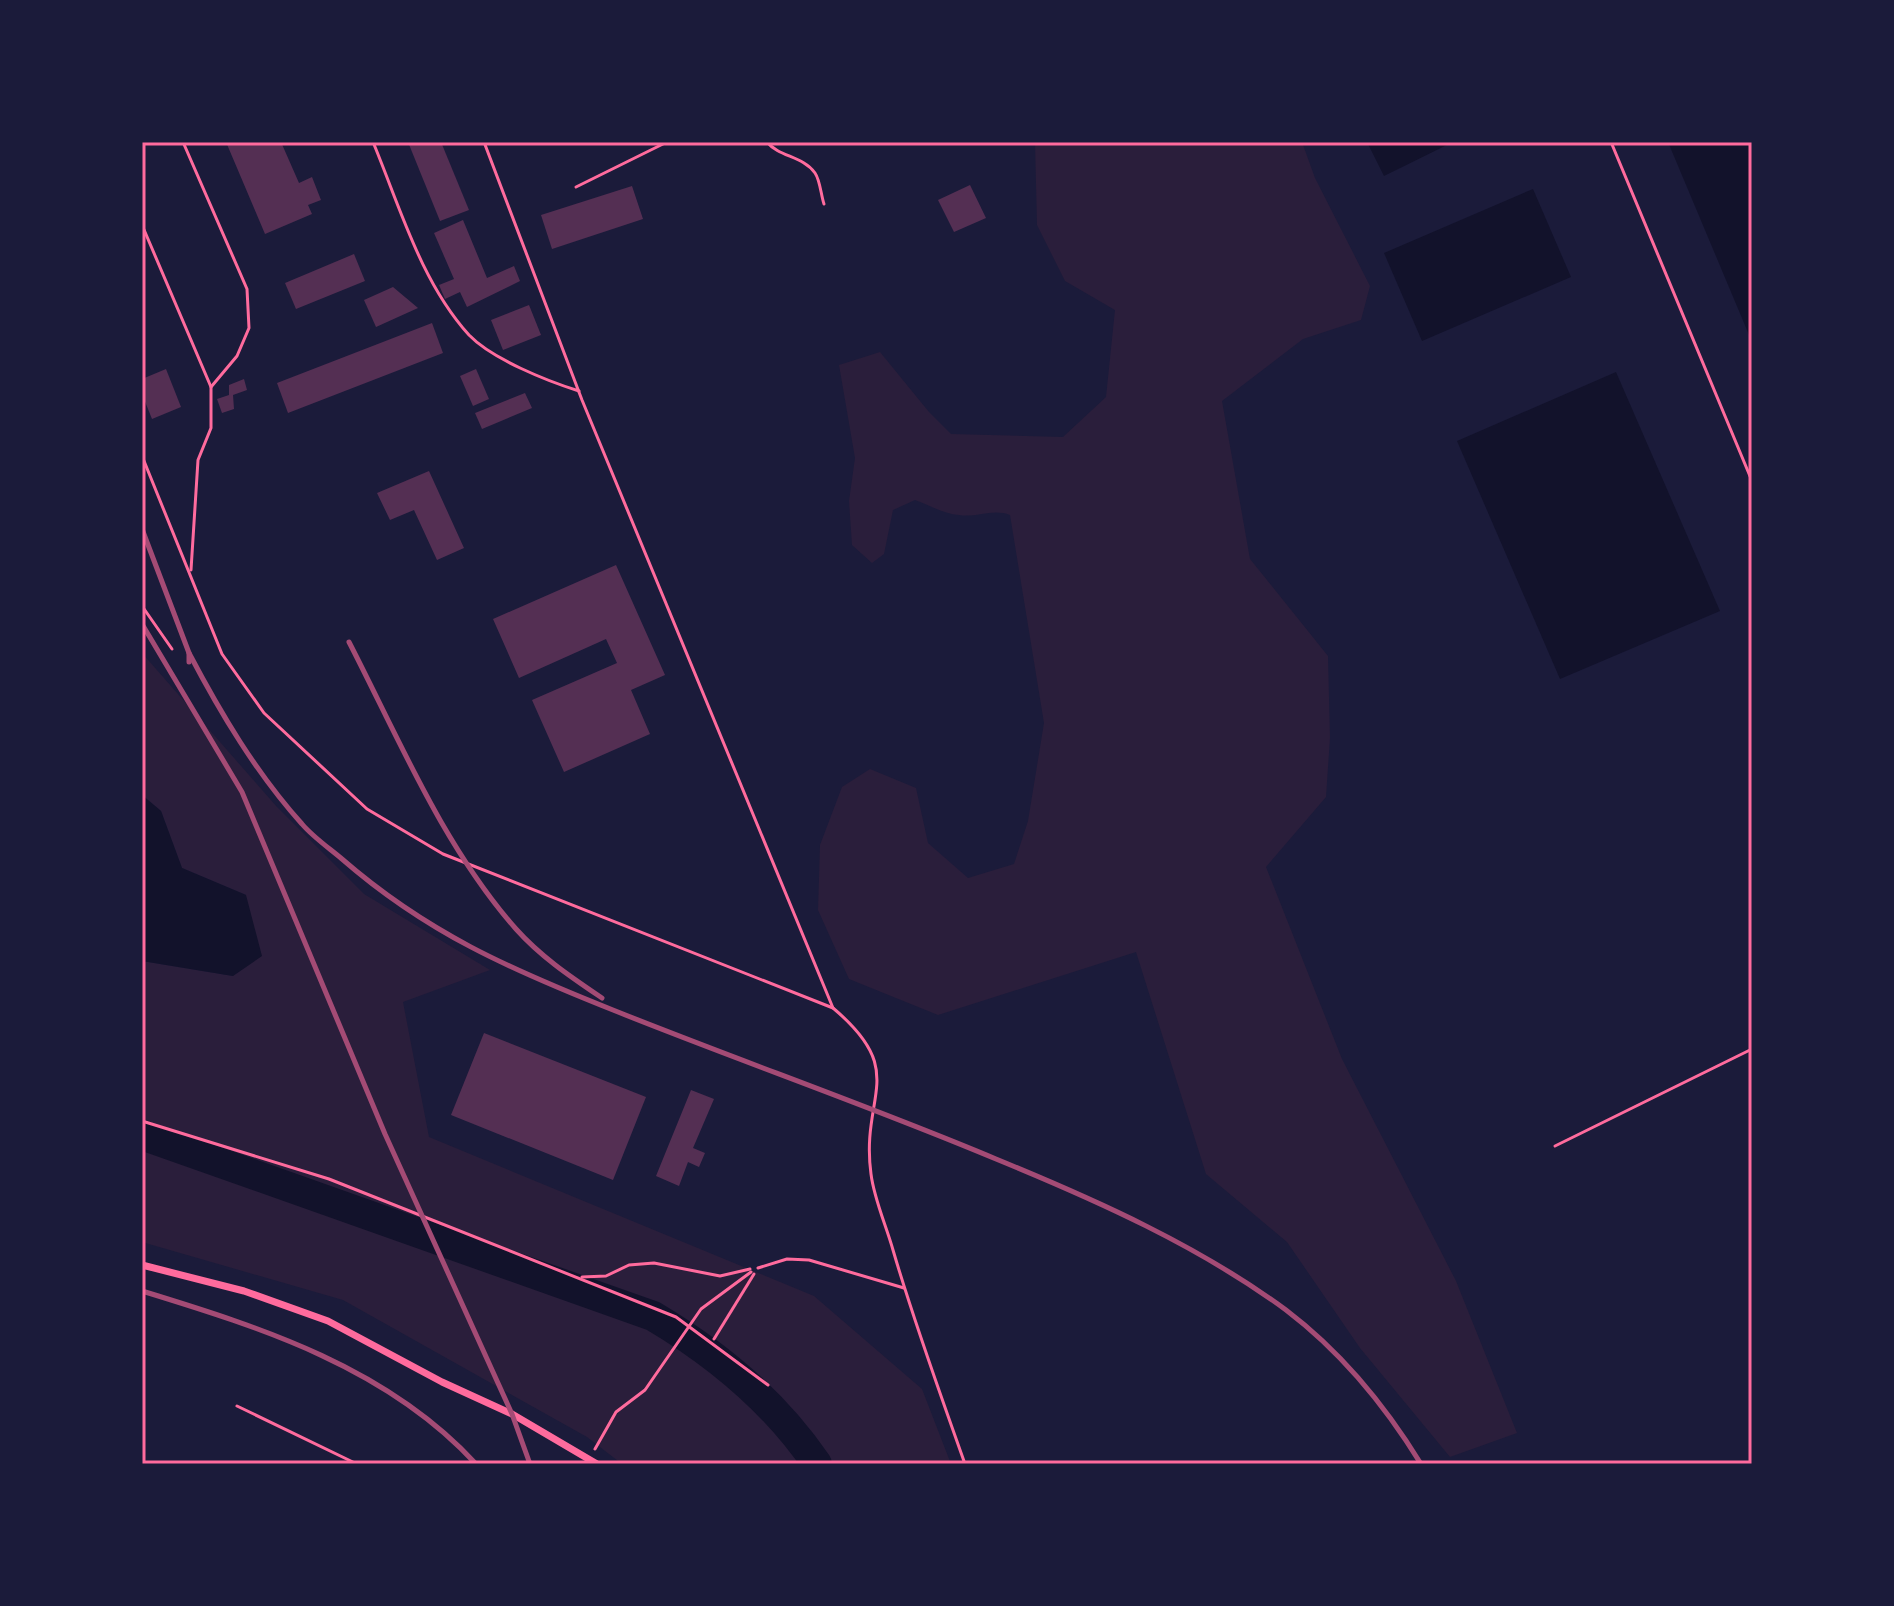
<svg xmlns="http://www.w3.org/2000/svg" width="1894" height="1606" font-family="Barlow,sans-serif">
  <rect width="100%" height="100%" fill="#1b1b3a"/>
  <g fill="#2a1e3b">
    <path d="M1035,142H1302L1315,178L1370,286L1361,320L1303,339L1222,401L1250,559L1328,656L1330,738L1326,797L1266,867L1342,1059L1456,1281L1517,1433L1450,1457L1360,1348L1287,1242L1206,1174L1136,952L938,1015L849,979L818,910L820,845L842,787L870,769L916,788L928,843L968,878L1014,864L1028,821L1044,723L1010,515C993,508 977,518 959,515C944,514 929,505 915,500L893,510L884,554L872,563L852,545L849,501L855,458L839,365L880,352L929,412L951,434L1063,437L1106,397L1115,310L1065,281L1037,225Z"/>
    <polygon points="142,653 277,807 364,894 490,970 403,1002 429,1137 814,1296 922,1389 951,1464 622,1464 587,1437 343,1300 142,1242 142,961 233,976 246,895 182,868 161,811 142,795"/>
  </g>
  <g fill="#12122b">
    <polygon points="1367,142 1453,142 1384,176"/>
    <polygon points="1668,142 1752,142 1752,342"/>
    <polygon points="1533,189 1571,277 1422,341 1384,253"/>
    <polygon points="1616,372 1720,611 1560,679 1457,441"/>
    <polygon points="142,795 161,811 182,868 246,895 262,956 233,976 142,961"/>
  </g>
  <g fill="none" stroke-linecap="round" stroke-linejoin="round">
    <path stroke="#12122b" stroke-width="30" d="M142,1135L653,1316C717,1354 775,1402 817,1464"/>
  </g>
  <g fill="#542f53">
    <polygon points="226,142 281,142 299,183 312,177 321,200 308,205 312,214 265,234"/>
    <polygon points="408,142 441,142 469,210 440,221"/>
    <polygon points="970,185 986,218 954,232 938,200"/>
    <polygon points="632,186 643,219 552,249 541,215"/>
    <polygon points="463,220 487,278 514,266 520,281 467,307 460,292 445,299 439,285 454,279 434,233"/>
    <polygon points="354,254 365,281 296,309 285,283"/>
    <polygon points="393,287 418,308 376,327 364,300"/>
    <polygon points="529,305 541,335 503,350 491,320"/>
    <polygon points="432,323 443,353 288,413 277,383"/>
    <polygon points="166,369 181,407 152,419 142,394 142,379"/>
    <polygon points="476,369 489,399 473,406 460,376"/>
    <polygon points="244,379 247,390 233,395 234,409 222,413 217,399 229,395 229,385"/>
    <polygon points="525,393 532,408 482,429 475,413"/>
    <polygon points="429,471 464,548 437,560 414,510 390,520 377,493"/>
    <polygon points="616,565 665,675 631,690 650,734 564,772 532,700 617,663 606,639 519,678 493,619"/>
    <polygon points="484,1033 646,1097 613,1180 451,1115"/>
    <polygon points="691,1090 714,1099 693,1148 705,1153 699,1167 688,1162 679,1186 656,1176"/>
  </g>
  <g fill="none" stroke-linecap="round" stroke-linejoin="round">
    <g stroke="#ff6b9d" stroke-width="3">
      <polyline points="142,606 172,649"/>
      <polyline points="142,1121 329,1179 676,1317 768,1385"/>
      <polyline points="582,1277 606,1276 629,1265 654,1263 720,1276 750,1269"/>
      <polyline points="714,1339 754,1274"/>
      <polyline points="595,1449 616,1412 645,1390 701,1309 751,1272"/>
    </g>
    <g stroke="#ff6b9d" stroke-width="3">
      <polyline points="183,142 247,289 249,328 237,356 211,387 211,428 198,460 191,570"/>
      <path d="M373,142C400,207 421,282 469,335C492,359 547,381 579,391"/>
      <polyline points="484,142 582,400 833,1008"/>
      <path d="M767,142C779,157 803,156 815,173C820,180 821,195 824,204"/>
      <polyline points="1611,142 1752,481"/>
      <polyline points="576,187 667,142"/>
      <polyline points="142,225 211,387"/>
      <path d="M142,456L222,654L264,713L367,809L443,854L833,1008C910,1073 860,1094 871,1174C874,1199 886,1225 893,1250C914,1322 940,1393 965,1464"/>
      <polyline points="1555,1146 1752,1049"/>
      <polyline points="758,1268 787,1259 809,1260 904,1288"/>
      <polyline points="237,1406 357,1464"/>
    </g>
    <polyline stroke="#ff6b9d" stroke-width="7" points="142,1265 244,1291 328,1321 442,1382 512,1414 597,1464"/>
    <g stroke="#a44b75" stroke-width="5">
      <polyline points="142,529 189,653 189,662"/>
      <polyline points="142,624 242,792 385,1134 512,1414 530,1464"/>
      <path d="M349,642C399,739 443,846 516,929C541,957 571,977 602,998"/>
      <path d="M189,653C220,712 256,773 302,824C313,837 329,848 342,859C427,933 510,969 613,1010C740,1061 870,1106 996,1159C1096,1200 1199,1246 1286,1310C1340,1351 1386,1407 1421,1464"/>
      <path d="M142,1291C263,1328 388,1368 476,1464"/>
    </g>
  </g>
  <rect width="1894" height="1606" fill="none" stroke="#1b1b3a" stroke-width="288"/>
  <rect x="144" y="144" width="1606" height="1318" fill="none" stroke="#ff6b9d" stroke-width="3"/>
</svg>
